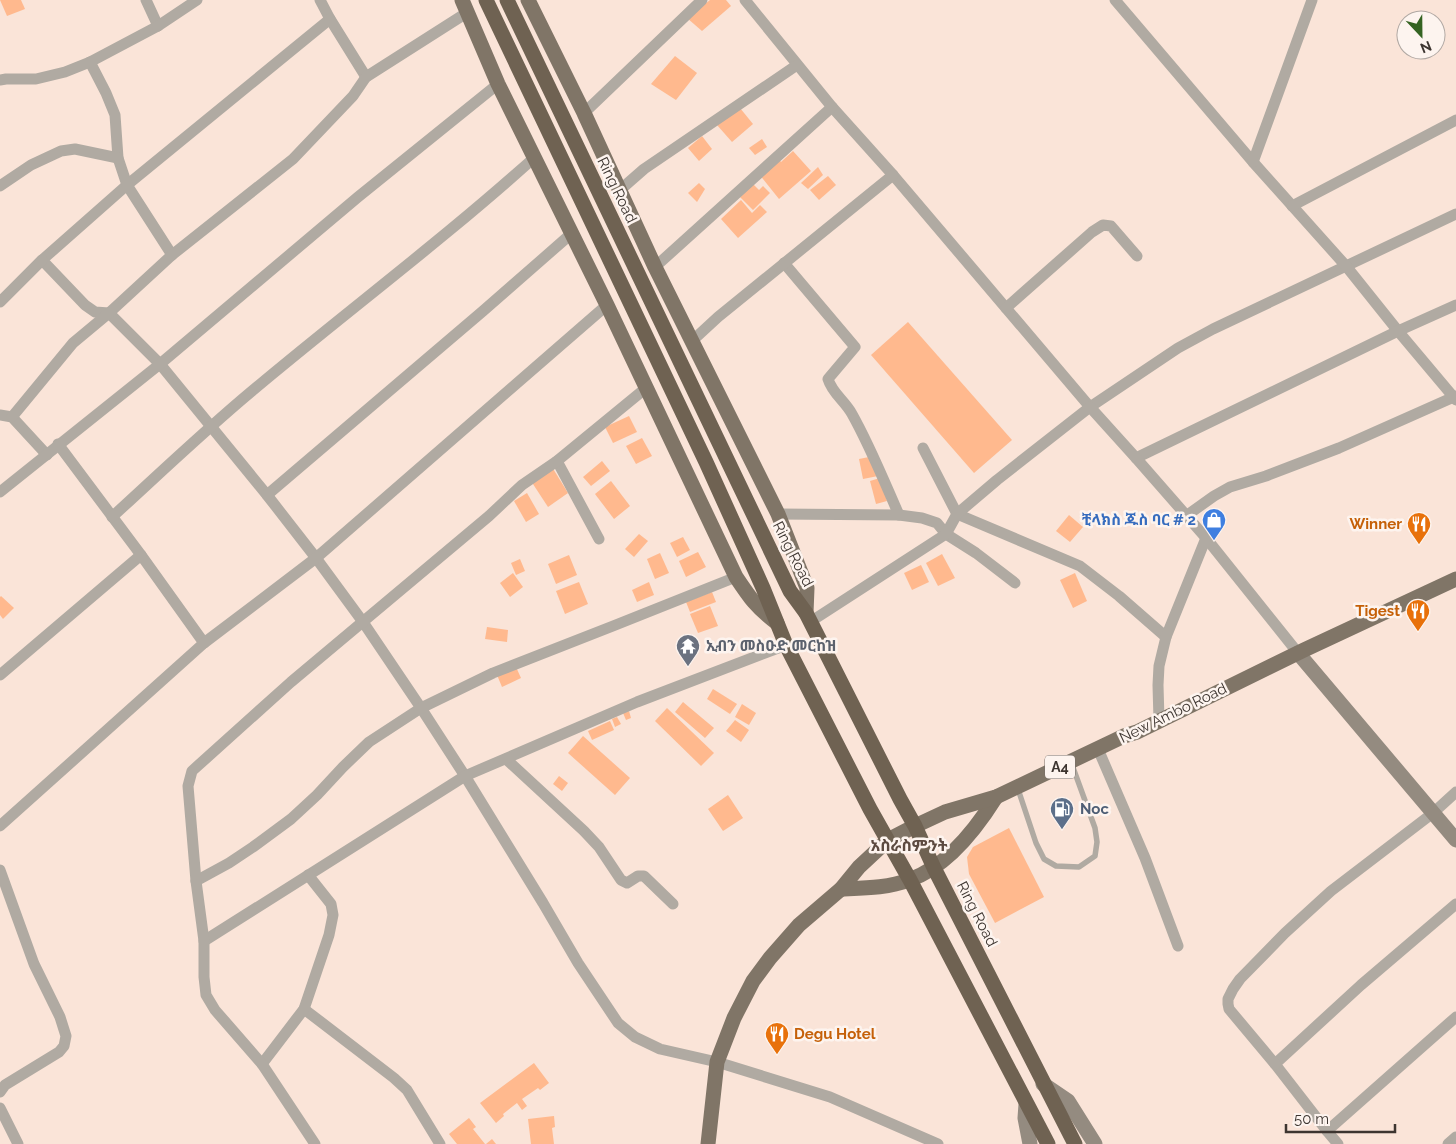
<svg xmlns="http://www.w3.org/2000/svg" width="1456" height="1144" font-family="Raleway,'Noto Sans Ethiopic',sans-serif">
  <rect width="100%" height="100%" fill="#fae4d8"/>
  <g fill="#ffb98e">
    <polygon points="0,0 21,0 25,9 7,16"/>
    <polygon points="710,0 726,0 731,6 702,31 687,18"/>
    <polygon points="675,56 697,73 676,100 651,84"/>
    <polygon points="740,108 753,124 732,142 717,125"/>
    <polygon points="702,136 712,149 699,161 688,148"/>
    <polygon points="762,139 767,147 755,155 749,148"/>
    <polygon points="793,151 811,171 779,199 759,174 778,158 781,162"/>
    <polygon points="818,167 823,175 808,189 801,183"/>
    <polygon points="828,176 836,185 819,200 810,190"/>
    <polygon points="751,182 759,190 763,186 770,193 753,210 738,195"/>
    <polygon points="699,183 705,189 697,202 688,193"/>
    <polygon points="741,200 752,213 760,205 767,212 738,238 721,219"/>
    <polygon points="908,322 1012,440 974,473 871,355"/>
    <polygon points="629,416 637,432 613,443 605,427"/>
    <polygon points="642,438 652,456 636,464 626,446"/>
    <polygon points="874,456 878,476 863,479 859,459"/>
    <polygon points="602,461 610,471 591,486 583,477"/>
    <polygon points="552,467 568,493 548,507 531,481"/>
    <polygon points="880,478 887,501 876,504 870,481"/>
    <polygon points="611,481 630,506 614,519 595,494"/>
    <polygon points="527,493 539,514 526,522 514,501"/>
    <polygon points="1069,515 1083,527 1070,542 1056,531"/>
    <polygon points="639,534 648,541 634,557 625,549"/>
    <polygon points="683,537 690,550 677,557 670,543"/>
    <polygon points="698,552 706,567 686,577 679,561"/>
    <polygon points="660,553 669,573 655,579 647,559"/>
    <polygon points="942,554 955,578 938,586 926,563"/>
    <polygon points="569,555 577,575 556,584 548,564"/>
    <polygon points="520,559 525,571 516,575 511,563"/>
    <polygon points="921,565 929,582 912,590 904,573"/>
    <polygon points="513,573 523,587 510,597 500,583"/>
    <polygon points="1075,573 1087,601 1073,608 1060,580"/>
    <polygon points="579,582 588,604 565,614 556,591"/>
    <polygon points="649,582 654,595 637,602 632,590"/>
    <polygon points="712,592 716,602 690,612 686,602"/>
    <polygon points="1,596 14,608 3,619 0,615 0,597"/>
    <polygon points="710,606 718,626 698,633 690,614"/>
    <polygon points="487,627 508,630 507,642 485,639"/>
    <polygon points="516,667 521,678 502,687 497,675"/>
    <polygon points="713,689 737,704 730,714 707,699"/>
    <polygon points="683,702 714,728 705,738 675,712"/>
    <polygon points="742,704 756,713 749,725 735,717"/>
    <polygon points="667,708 714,753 701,766 655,721"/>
    <polygon points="629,711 631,718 626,720 623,713"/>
    <polygon points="617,717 621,724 615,727 612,719"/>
    <polygon points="735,720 749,730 741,742 726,731"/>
    <polygon points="610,721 614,730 592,740 588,731"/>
    <polygon points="583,736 630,778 615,795 568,753"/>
    <polygon points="559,776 568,783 562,791 553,784"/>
    <polygon points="728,795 743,818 723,831 708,809"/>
    <polygon points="1009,828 1044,897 995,923 969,874 967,857 973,847"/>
    <polygon points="534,1063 549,1083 540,1090 538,1088 522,1099 527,1106 522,1110 517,1103 503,1114 504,1116 496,1123 480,1103"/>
    <polygon points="554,1116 555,1127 552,1128 554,1144 531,1144 528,1119"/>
    <polygon points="469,1118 476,1127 473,1129 485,1144 457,1144 449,1134"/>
    <polygon points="492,1139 496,1144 486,1144"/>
  </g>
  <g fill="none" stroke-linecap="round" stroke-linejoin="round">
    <polyline stroke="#b0aaa2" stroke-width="5.5" points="1018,789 1036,843 1044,859 1056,866 1079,867 1095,856 1097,842 1095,828 1071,762"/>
    <g stroke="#b0aaa2" stroke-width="11">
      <polyline points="146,0 158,26"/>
      <polyline points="320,0 330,19 127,185 42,260 85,305 95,312 109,313 160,364 267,495 316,558 363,622 421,708 465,776 543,903 578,963 618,1023 635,1037 660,1049 717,1062 830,1097 938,1144"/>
      <polyline points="745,0 832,107 893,175 1090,407 1178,348 1213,329 1456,214"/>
      <polyline points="1115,0 1253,162 1346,266 1398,331 1456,400"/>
      <polyline points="330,19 366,77"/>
      <polyline points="90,62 106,93 115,115 118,158 127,185 172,255"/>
      <polyline points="0,80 6,79 36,79 65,72 90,62 158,26 197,0"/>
      <polyline points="584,113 702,0"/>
      <polyline points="1253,162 1312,0"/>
      <polyline points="0,186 31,165 61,151 75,149 118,158"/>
      <polyline points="620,190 644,169 797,65"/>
      <polyline points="1292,206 1456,120"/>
      <path d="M784,263L855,347L828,379C832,393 845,401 852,414C870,446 884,481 899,515"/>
      <polyline points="655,267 832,107"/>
      <polyline points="0,302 42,260"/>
      <polyline points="1006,308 1092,232 1103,225 1111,226 1137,256"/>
      <polyline points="692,341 718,317 893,175"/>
      <polyline points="0,415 12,417 47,455"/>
      <polyline points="12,417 73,343 109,313 172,255 293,159 353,96 366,77 468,12"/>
      <polyline points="58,444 141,555 204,643"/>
      <polyline points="923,448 957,514 1080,566 1119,596 1166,637"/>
      <polyline points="1136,458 1398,331 1456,305"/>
      <polyline points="557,461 599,539"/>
      <polyline points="0,492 160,364 358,197 498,84"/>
      <polyline points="267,495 483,311 571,234"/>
      <polyline points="778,514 899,515 922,518 937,523 946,534 976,553 1015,583"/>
      <polyline points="1186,516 1214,496 1230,487 1266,476 1339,448 1456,396"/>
      <path d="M112,517C158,475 204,431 252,391C346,312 444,239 535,157"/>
      <polyline points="810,622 946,534 957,514 997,480 1090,407 1136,458 1206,538 1298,653"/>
      <polyline points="0,675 141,555"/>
      <polyline points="1159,720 1158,685 1159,666 1166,637 1206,538"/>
      <polyline points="1098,749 1145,858 1178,946"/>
      <polyline points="506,759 584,831 599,847 621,880 627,883 638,876 644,876 673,904"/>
      <polyline points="0,826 204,643 316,558 607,305"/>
      <polyline points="0,870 34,964 60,1017 66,1036 64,1046 59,1052 5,1085 0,1092"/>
      <polyline points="196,881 229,863 253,847 291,819 317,795 343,767 369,742 421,708 493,673 613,626 736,577"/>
      <polyline points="1456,904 1361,985 1275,1064 1327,1131 1456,1017"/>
      <polyline points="204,941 465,776 637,702 786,645"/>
      <polyline points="304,1009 394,1078 407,1090 440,1144"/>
      <polyline points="262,1064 304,1009 329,935 333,915 331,904 308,875"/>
      <polyline points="1275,1064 1229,1009 1228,1004 1228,999 1233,989 1240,979 1285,933 1331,891 1433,813 1456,792"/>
      <polyline points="0,1108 18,1144"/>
      <polyline points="1327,1131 1338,1144"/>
      <polyline points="315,1144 262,1064 215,1010 206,995 204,977 204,941 196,881 188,786 192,771 291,682 489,516 522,485 557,461 646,388"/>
      <polyline points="1448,1144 1456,1137"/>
    </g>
    <g stroke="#948b80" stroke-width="15">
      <polyline points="1298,653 1456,840"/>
      <polyline points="1043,1084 1068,1101 1095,1144"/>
      <polyline points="1026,1104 1025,1118 1030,1144"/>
    </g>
    <g stroke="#807567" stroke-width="15">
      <path d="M462,0L498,84L607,305L736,577C750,598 756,607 777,623"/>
      <polyline points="528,0 584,113 655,267 778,514 807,588 806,613"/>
      <path d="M841,889C864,888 888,888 909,880C947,867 976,829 996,797"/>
      <polyline points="708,1144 717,1062 734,1018 753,981 770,958 799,925 841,889 859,867 888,840 915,826 945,812 996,797 1124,736 1137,732 1304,650 1456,579"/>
    </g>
    <g stroke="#6f6252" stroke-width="15">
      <polyline points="486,0 706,462 763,588 786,645 870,809 910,880 1048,1144"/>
      <polyline points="507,0 790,591 806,613 900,799 915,826 934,868 1075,1144"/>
    </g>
  </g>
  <defs>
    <g id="shop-pin" transform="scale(1.25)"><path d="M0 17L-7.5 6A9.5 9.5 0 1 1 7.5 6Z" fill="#3f7fe0" stroke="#fdf4ef"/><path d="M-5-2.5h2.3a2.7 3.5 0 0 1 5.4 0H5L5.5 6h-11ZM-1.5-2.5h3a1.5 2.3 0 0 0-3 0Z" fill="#fff"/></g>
    <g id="restaurant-pin" transform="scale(1.25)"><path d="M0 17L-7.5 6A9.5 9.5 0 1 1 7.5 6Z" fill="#e8710a" stroke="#fdf4ef"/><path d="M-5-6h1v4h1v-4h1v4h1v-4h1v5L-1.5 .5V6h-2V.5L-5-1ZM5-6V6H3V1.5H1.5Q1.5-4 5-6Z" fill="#fff"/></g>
    <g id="temple-pin" transform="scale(1.25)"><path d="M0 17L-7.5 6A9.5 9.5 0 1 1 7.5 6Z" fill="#6b7280" stroke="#fdf4ef"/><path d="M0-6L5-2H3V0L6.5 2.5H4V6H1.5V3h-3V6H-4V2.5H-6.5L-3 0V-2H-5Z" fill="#fff"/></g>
    <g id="fuel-pin" transform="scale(1.25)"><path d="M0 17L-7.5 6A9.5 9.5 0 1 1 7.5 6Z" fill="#5c6f8a" stroke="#fdf4ef"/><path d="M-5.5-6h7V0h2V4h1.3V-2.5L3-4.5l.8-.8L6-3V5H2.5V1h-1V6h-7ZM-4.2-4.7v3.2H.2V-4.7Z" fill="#fff"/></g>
  </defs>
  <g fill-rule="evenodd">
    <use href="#shop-pin" x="1214" y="520"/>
    <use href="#restaurant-pin" x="1419" y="524"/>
    <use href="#restaurant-pin" x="1418" y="611"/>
    <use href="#temple-pin" x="688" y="646"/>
    <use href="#fuel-pin" x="1062" y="809"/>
    <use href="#restaurant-pin" x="777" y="1034"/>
  </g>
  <g text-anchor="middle" stroke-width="5" stroke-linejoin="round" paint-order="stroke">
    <rect fill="#fdf4ef" stroke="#776e69" stroke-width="1" x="1045" y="755.5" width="30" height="23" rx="4"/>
    <g font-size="14" font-weight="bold" fill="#3d3530">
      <text x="1060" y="772">A4</text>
    </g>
    <g font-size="15" fill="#3d3530" stroke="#fdf4ef">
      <text transform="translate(617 190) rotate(64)" y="5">Ring Road</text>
      <text transform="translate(793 554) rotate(63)" y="5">Ring Road</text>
      <text transform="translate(1173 713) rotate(-26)" y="5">New Ambo Road</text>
      <text transform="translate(977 914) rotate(63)" y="5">Ring Road</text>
    </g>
    <g font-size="15" font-weight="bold" fill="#366cbe" stroke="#fdf4ef" text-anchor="end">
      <text x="1196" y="525">ቺላክስ ጁስ ባር # 2</text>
    </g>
    <g font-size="15" font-weight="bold" fill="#c56008" stroke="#fdf4ef" text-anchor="end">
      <text x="1402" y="529">Winner</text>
      <text x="1400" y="616">Tigest</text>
      <text x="794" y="1039" text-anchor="start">Degu Hotel</text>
    </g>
    <g font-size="15" font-weight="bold" fill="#5b616d" stroke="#fdf4ef" text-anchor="start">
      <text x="706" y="651">ኢብን መስዑድ መርከዝ</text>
    </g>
    <g font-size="15" font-weight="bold" fill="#4e5e75" stroke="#fdf4ef" text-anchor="start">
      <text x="1080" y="814">Noc</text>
    </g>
    <g font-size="16" font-weight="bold" fill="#5c4a40" stroke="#fdf4ef">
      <text x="909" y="851">አስራስምንት</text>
    </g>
  </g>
  <g transform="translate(1421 35) rotate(158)"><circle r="24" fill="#fdf4ef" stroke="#b0a8a3"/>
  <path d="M0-4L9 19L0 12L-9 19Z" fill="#356322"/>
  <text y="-8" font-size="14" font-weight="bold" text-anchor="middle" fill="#3d3530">N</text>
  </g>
  <path d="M1286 1124v8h109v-8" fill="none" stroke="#3d3530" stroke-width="2.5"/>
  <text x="1294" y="1124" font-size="15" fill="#3d3530" stroke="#fdf4ef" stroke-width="4" paint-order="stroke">50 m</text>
</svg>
